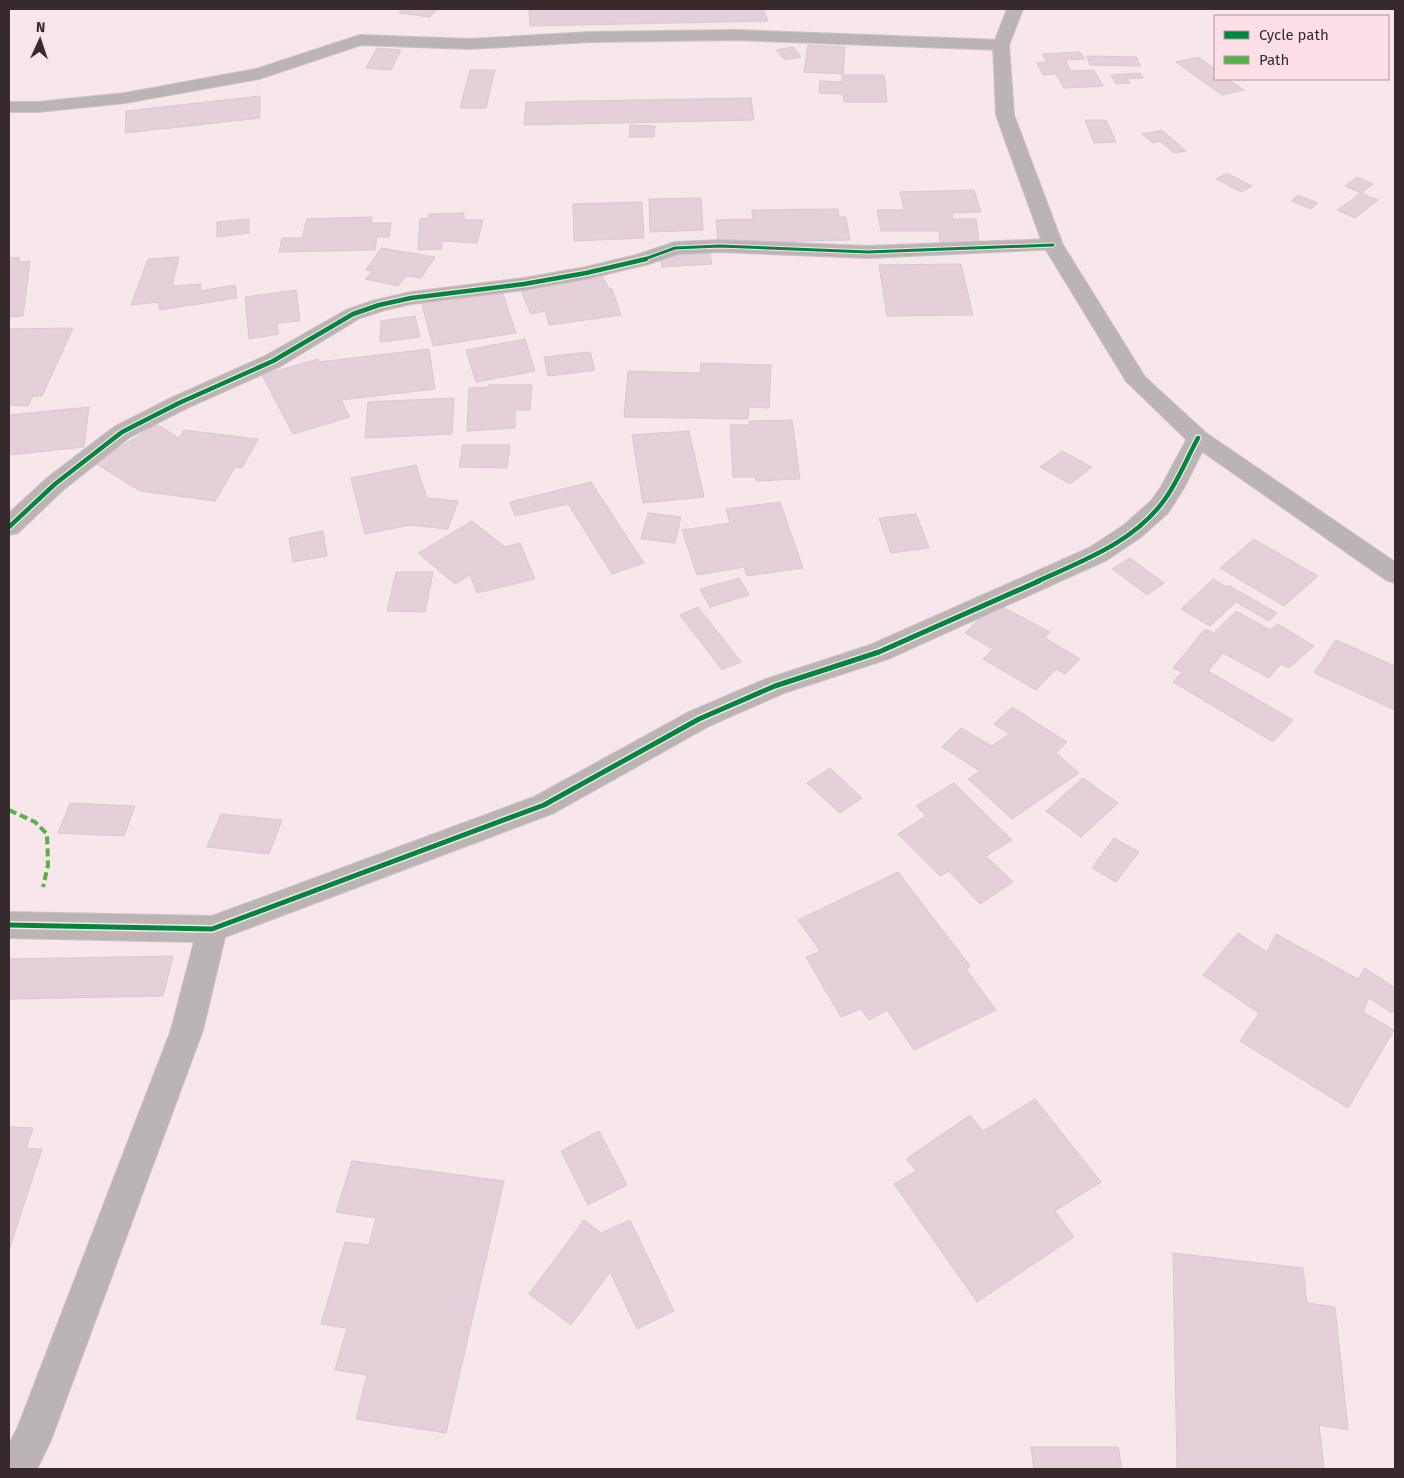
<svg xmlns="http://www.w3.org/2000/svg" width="1404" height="1478" font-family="'Fira Sans',sans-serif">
  <rect width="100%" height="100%" fill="#f7e6ea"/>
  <g fill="#e5cfd9" stroke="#d7cacf">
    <polygon points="403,9 437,9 430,17 399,13"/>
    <polygon points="529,9 763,9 768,21 530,26"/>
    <polygon points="808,45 845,47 843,74 804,72"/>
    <polygon points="793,47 801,57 785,60 776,50"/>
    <polygon points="377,48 401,50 391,70 366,68"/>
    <polygon points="1080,52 1085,59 1065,60 1071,71 1094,70 1103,86 1064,88 1056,74 1043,75 1037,63 1047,62 1042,54"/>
    <polygon points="1087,56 1137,57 1140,66 1090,65"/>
    <polygon points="1198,57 1215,69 1215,79 1228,79 1244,90 1222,95 1176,62"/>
    <polygon points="470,70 495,70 486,108 460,108"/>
    <polygon points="1140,73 1143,78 1127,79 1130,83 1116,84 1111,75"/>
    <polygon points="842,75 884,75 887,102 844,102 843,94 819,93 820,81 842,82"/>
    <polygon points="260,96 260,118 125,133 126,111"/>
    <polygon points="751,98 754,120 524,125 526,102"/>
    <polygon points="1085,120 1106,120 1116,142 1094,143"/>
    <polygon points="630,125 655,126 654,137 629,137"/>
    <polygon points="1162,130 1186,151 1174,153 1160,141 1153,143 1142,134"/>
    <polygon points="1227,173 1252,186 1241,192 1216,179"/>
    <polygon points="1357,177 1373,184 1361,193 1345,186"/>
    <polygon points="974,190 981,212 952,213 953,219 976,219 979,242 940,242 939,231 881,231 877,210 904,210 900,192"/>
    <polygon points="1361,193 1378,200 1355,218 1337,210"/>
    <polygon points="1298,195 1318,203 1311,209 1291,201"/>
    <polygon points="701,198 703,230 650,232 649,199"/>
    <polygon points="642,202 644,238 574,241 573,204"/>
    <polygon points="838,209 839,217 846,217 850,240 718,243 716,220 753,219 752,210"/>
    <polygon points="464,213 464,220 483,220 477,243 442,241 442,249 418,250 420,219 429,218 429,214"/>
    <polygon points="372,217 371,223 391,223 389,237 377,237 375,250 279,252 282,238 302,238 307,219"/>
    <polygon points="249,219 249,233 217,237 217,222"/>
    <polygon points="381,248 435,257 421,278 406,276 398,286 365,279 373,271 366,270"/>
    <polygon points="709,250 712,264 662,267 660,257 679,256 678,252"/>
    <polygon points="19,257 19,262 30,261 23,316 9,317 9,258"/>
    <polygon points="179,257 172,286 201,284 200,291 235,285 237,298 159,310 159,302 131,305 148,259"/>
    <polygon points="961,264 973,315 887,316 879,265"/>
    <polygon points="601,274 609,289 612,289 621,315 549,325 545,311 531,314 520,288"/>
    <polygon points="501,288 516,333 433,346 421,301"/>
    <polygon points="296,290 300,321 277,323 278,334 249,339 245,297"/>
    <polygon points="415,316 420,337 380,342 381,321"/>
    <polygon points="73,328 42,396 33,396 28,406 9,405 9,329"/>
    <polygon points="525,339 535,371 476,382 466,350"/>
    <polygon points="429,349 435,389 341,400 350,417 293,434 262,375 318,359 319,362"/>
    <polygon points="590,352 595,370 548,376 544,357"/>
    <polygon points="701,363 771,365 769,408 749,407 748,419 624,417 628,371 700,373"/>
    <polygon points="488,385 532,385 530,410 515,410 515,428 467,431 469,388 488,387"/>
    <polygon points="454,398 452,434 365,438 368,402"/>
    <polygon points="89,407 84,447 9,455 9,415"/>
    <polygon points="792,420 800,479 756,481 755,477 733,477 730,425 750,425 749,421"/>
    <polygon points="157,424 179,438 184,430 258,439 242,468 235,467 215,501 140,491 95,463"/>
    <polygon points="689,431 704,497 643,503 632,435"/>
    <polygon points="463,445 510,445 507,468 459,467"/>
    <polygon points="1062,451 1092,467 1070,484 1040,467"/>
    <polygon points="416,465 427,498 458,501 448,529 410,525 365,534 351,478"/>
    <polygon points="591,482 644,563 612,574 568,504 515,516 510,502"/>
    <polygon points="780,502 803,568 747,576 744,567 697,575 682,530 730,523 726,509"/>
    <polygon points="648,513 681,517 675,543 641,539"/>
    <polygon points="916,514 929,548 891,553 879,518"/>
    <polygon points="472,521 505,547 520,543 535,579 477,593 470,575 455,584 418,553"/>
    <polygon points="323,531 327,556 293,562 289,538"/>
    <polygon points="1254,539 1318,576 1284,606 1220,568"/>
    <polygon points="1130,558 1164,583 1147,595 1112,569"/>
    <polygon points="396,572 433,572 425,612 387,611"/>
    <polygon points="739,578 749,595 710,607 700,589"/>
    <polygon points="1213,579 1227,587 1228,585 1277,613 1269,621 1236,602 1210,626 1181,609"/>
    <polygon points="995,603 1050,632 1045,638 1080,659 1065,674 1056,669 1036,690 983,659 993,649 965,633"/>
    <polygon points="698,607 741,662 722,670 680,615"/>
    <polygon points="1236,611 1270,630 1278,624 1314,646 1289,668 1281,664 1269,678 1223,653 1208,671 1293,720 1273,742 1173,682 1182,672 1173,668 1205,629 1214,633"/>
    <polygon points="1336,640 1395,666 1395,710 1314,673"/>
    <polygon points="1012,707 1067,742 1056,753 1079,773 1012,819 968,779 980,771 942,747 961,728 992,746 1009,734 994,724"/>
    <polygon points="830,768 862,798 840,813 807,783"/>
    <polygon points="1083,778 1118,803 1081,837 1046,811"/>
    <polygon points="954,783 1012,840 986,856 1013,882 980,904 949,871 940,876 898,834 926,816 916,806"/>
    <polygon points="70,803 135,806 124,836 58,833"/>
    <polygon points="221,814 282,820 269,854 207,847"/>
    <polygon points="1114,838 1139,852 1116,882 1092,868"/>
    <polygon points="898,872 970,966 966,969 996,1010 914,1050 887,1010 869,1020 861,1009 841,1017 806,957 820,951 798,920"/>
    <polygon points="1238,933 1267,952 1276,934 1358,979 1365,968 1395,988 1395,1007 1392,1013 1369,998 1363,1012 1394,1030 1348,1108 1240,1041 1259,1013 1203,975"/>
    <polygon points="173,956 163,996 9,999 9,959"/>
    <polygon points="1035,1099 1101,1182 1055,1211 1074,1237 977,1302 894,1184 916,1171 906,1159 970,1115 983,1131"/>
    <polygon points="9,1127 33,1128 26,1148 42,1149 9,1250"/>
    <polygon points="599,1131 627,1185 588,1205 561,1151"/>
    <polygon points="352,1161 504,1181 446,1433 356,1419 367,1375 335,1370 347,1328 321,1324 345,1242 369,1245 376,1218 336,1212"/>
    <polygon points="584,1220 601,1233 630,1220 674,1311 637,1329 610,1272 571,1325 529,1294"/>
    <polygon points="1173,1253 1303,1268 1307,1303 1335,1307 1348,1430 1319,1425 1324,1469 1177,1469"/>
    <polygon points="1031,1447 1118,1447 1122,1469 1034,1469"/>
  </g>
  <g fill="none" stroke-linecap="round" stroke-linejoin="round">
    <g stroke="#cfc2c5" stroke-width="2">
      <g id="minor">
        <polygon points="735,30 1001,40 1007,41 1009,45 1007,49 1001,50 735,40 590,42 469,49 361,45 259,79 125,103 38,112 9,112 9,102 38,102 125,93 256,69 360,35 469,39 590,32"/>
        <polygon points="1053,239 1060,241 1063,245 1060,249 868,258 720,252 678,254 649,264 586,279 524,290 411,304 385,310 360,318 281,366 187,408 130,437 63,490 18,533 9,535 9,513 47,478 114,427 171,398 265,356 346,310 372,301 411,292 524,278 586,267 636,255 675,242 720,240 868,246"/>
        <polygon points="1198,431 1206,433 1209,438 1184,488 1168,513 1141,537 1107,560 888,659 784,693 709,726 554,813 225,937 203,1030 51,1440 37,1469 9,1469 9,1444 17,1429 171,1030 194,942 9,938 9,912 212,916 534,797 689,712 766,679 870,645 1089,548 1124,525 1151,501 1161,487 1190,433"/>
      </g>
    </g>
    <g stroke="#cfc2c5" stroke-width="2">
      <polygon id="tertiary" points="1007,9 1023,9 1009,45 1014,115 1063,245 1145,377 1206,433 1395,562 1395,583 1386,580 1190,443 1126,381 1043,245 996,115 993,45"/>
    </g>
    <use href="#minor" fill="#bbb4b4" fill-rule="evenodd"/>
    <use href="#tertiary" fill="#bbb4b4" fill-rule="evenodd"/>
    <polyline stroke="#56b246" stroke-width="4" stroke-dasharray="8 4" stroke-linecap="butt" points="9,810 35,822 47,834 48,865 43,887"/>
    <g stroke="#fde0e7" stroke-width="5">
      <polyline id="cycleway-far2" points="642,260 675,248 720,246 868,252 1053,245"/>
    </g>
    <g stroke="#fde0e7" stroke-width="7">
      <g id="cycleway-far1">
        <polyline points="9,527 55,484 122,432 179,403 273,361 353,314 379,305 411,298 524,284 586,273 646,259"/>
        <path d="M1036,582C1082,561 1135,542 1165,499C1178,481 1187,458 1198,438"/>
      </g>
    </g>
    <g stroke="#fde0e7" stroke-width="8">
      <polyline id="cycleway" points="9,925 212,929 544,805 699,719 775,686 879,652 1039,581"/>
    </g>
    <use href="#cycleway-far2" stroke="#00873e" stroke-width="3"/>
    <use href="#cycleway-far1" stroke="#00873e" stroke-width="4.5"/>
    <use href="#cycleway" stroke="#00873e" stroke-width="5"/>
  </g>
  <rect width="1404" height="1478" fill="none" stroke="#372a2d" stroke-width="20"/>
  <rect x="1214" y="15" width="175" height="65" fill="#fde0e7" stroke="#ae979d"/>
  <rect x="1224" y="31" width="25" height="8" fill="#00873e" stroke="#ae979d"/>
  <text x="1259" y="40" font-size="15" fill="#372a2d">Cycle path</text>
  <rect x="1224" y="56" width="25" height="8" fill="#56b246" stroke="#ae979d"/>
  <text x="1259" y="65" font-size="15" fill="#372a2d">Path</text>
  <g transform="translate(40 40) rotate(3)" stroke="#fde0e7" stroke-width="4" paint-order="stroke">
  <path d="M0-4L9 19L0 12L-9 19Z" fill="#372a2d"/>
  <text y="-8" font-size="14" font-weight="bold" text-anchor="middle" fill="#372a2d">N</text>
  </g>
</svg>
